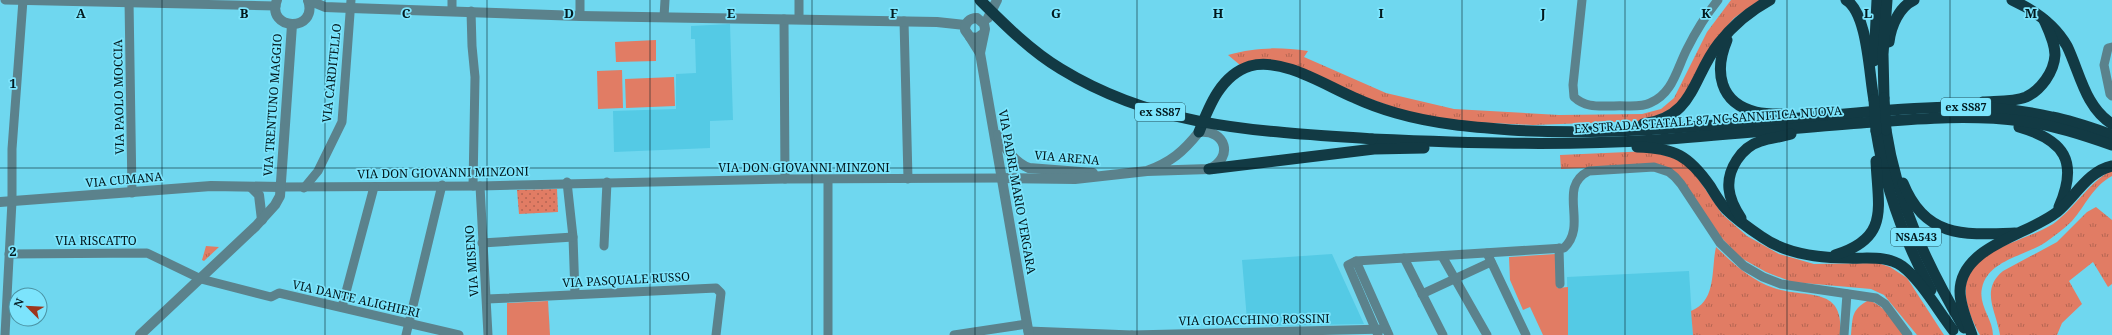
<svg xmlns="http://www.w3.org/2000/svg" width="2112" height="335" font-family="'Noto Serif',serif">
  <defs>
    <pattern id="grass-tufts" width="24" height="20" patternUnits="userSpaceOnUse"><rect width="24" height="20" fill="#e17c64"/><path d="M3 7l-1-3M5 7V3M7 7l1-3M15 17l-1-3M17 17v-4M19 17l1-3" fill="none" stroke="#b46552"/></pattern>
    <pattern id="park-dots" width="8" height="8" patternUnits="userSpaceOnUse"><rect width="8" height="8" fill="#e17c64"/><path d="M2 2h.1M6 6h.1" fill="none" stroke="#b46552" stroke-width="1.8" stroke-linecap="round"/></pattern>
  </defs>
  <rect width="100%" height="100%" fill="#6fd7ef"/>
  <g fill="#54cae5">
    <polygon points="730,24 733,120 710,121 710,148 614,152 613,111 676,109 676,74 696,73 695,39 691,39 691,26"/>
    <polygon points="1332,254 1364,324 1250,326 1249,320 1247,320 1242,260"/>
    <polygon points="1689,271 1693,335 1568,335 1567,277"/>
  </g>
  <g fill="url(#grass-tufts)">
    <path d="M1731,0H1760L1734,18L1713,43L1680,105L1645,121L1533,125L1451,121L1404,111L1362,96L1298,67L1240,65L1228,55C1256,47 1279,47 1308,51L1304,57L1386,93L1454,109L1559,115L1642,114L1661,109L1674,98L1707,32Z"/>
    <polygon points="1650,151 1683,161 1695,174 1722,214 1747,236 1779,254 1814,264 1878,263 1890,267 1907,278 1944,335 1917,335 1884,295 1871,289 1792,282 1766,272 1741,258 1714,230 1675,173 1604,167 1561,169 1560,155"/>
    <path d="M2112,170V176C2093,186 2086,205 2072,221C2064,229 2055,235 2046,242C2025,256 1988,260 1982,288C1978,305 1993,319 1993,335H1980C1966,310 1955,278 1983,258C2003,243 2032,237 2053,224C2075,208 2088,183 2112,170Z"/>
    <path d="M2096,207L2112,220V284L2108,287L2093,262L2069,281L2082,304L2062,323L2057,335H2000C1996,310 1980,290 2003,271L2057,242L2087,212Z"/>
    <polygon points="206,246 219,247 204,261 202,260"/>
    <path d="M1716,247C1733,263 1750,280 1774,288C1807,299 1845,285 1840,335H1693L1691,311C1717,301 1711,269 1716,247Z"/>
    <path d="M1869,300C1886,307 1894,321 1904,335H1851C1853,316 1851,310 1869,300Z"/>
  </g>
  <polygon fill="url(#park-dots)" points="557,189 558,212 519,214 517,190"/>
  <g fill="#e17c64">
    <polygon points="656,40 656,61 616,62 615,42"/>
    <polygon points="622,70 623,108 598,109 597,71"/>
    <polygon points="674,77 675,106 626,108 625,79"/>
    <polygon points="1556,254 1557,288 1568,287 1568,335 1543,335 1530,307 1523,310 1510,280 1509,257"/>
    <polygon points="548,301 550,335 507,335 507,303"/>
  </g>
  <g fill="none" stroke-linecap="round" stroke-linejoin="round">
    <g stroke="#5b828c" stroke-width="9">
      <polyline points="5,0 276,6"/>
      <polyline points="129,0 132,193"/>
      <polyline points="580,0 580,16"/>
      <path d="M1582,0L1573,85L1574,97C1586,108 1598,106 1614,106C1624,105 1641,108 1650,103C1673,94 1677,68 1687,49C1696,31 1706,15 1718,0"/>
      <polyline points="452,10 452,0"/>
      <polyline points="471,11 472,46 475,77 473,186"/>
      <polyline points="664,17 665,0"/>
      <polyline points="784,19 785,179"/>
      <polyline points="799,19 799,0"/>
      <polyline points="904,21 908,179"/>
      <polyline points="2112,47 2108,48 2104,65 2110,94 2112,96"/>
      <polyline points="828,180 828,335"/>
      <polyline points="567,182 573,237 575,294"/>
      <polyline points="480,186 488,335"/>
      <polyline points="281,187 480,186 785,179 1001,178"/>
      <polyline points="304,188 318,171 342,122 351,0"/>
      <polyline points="482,243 573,237"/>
      <polyline points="604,246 607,182"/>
      <polyline points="1559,248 1560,284"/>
      <polyline points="1487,253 1526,335"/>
      <polyline points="9,254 147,253 201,279 271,297 279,293 459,335"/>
      <polyline points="1442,256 1487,335"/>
      <polyline points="1404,258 1443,335"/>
      <polyline points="1356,261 1389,335"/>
      <polyline points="1422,294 1491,262"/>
      <polyline points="487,299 716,288 721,293 716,335"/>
      <polyline points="342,307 374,187"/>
      <polyline points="1028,331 1132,335"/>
      <polyline points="5,335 12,201 12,149 23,0"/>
      <polyline points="406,335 442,185"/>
      <polyline points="954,335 1027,324"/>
      <polyline points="1132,335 1386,329"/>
      <path d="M1378,335L1348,265L1356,261L1564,248C1589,225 1556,187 1589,171L1654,167L1669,172L1675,177L1681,184L1720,243L1744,266L1763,277L1781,284L1876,298L1885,304L1908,335"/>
      <polyline points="1844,335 1847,294"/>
    </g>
    <g stroke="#5b828c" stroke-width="10">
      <path d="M277,0C265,31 319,33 308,0"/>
      <polyline points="308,0 325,7 351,8 580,16 937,22 965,25"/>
      <polyline points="988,18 997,0"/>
      <polyline points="970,37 980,53 1029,335"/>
      <path d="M980,53L985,29L984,24L977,18C969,18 965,23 965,30L970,37L977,38L984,33"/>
      <path d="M998,135C1005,149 1014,162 1029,168L1093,173"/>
      <path d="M1001,178L1075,179L1147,171L1209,169C1234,158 1226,129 1199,132C1183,152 1171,162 1147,171"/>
      <polyline points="251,187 259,195 262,220"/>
      <polyline points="0,202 211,186 281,187"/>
      <polyline points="140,335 256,226 275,205 280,196 292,25"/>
    </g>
    <g stroke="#123a44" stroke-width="11">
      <path d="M1846,0C1868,13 1869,76 1874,100"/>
      <path d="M2012,0C2034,10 2055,25 2067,46C2080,73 2085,107 2112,124"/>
      <path d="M1727,40C1714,71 1719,103 1756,112C1764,114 1773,114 1781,114"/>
      <path d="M1889,42C1891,26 1899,7 1914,0"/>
      <polyline points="1874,61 1877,0"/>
      <polyline points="1884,98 1883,54 1887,0"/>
      <path d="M1983,102C1996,101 2014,102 2026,97C2041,90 2054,72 2055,55C2055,43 2049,31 2044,20"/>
      <path d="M1643,124C1695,117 1692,77 1719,43C1733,25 1750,11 1770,0"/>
      <path d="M2019,127C2064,140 2079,161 2059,207"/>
      <path d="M1886,130C1897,202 1927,265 1964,328"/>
      <path d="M1876,131C1885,188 1904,240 1931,290"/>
      <path d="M1199,132C1209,106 1221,75 1250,66C1283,57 1326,86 1355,98C1368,104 1382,109 1396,113C1434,124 1472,127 1511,130C1608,136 1704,126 1801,118C1884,111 1970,98 2052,117C2073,121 2092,128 2112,135"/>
      <path d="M1372,139C1467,143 1561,146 1656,140C1725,135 1793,128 1861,123C1915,119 1968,114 2022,121C2053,125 2083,135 2112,145"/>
      <path d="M1637,147C1675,148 1689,156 1710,186C1715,194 1720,203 1726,209C1736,219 1750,229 1762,237C1786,254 1820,258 1849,258C1867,259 1886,255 1902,266C1920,279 1939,312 1953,330"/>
      <polyline points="1209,169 1374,149 1424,148"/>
      <path d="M1903,183C1925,238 1964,235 2015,233"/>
      <path d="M1741,218C1735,209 1730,200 1729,189C1727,170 1741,147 1761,141C1770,138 1781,137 1791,134"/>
      <path d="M1835,255C1890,238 1878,208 1876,161"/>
      <path d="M1972,335C1967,321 1960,306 1960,291C1961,246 2028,235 2057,212C2075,197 2088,171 2112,166"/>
    </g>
    <g stroke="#123a44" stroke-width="11">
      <path d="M980,0C1005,25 1031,51 1061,69C1159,129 1261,131 1372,139"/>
      <polyline points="1884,98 1886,130"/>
      <polyline points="1874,100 1876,131"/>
    </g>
  </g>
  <path fill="none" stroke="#02181d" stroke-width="1" stroke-opacity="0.55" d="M162,0V335M325,0V335M487,0V335M650,0V335M812,0V335M975,0V335M1137,0V335M1300,0V335M1462,0V335M1625,0V335M1787,0V335M1950,0V335M0,168H2112"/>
  <g text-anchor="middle" stroke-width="3.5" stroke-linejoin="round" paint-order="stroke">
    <g fill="#7ce4fc" stroke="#275560" stroke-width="1">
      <rect x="1941" y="98" width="50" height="18" rx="3"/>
      <rect x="1135" y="103" width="50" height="18" rx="3"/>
      <rect x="1891" y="228" width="50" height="18" rx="3"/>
    </g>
    <g font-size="11" font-weight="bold" fill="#02181d">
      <text x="1966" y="111">ex SS87</text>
      <text x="1160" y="116">ex SS87</text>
      <text x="1916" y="241">NSA543</text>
    </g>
    <g font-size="12" fill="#02181d" stroke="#7ce4fc">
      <text transform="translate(332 73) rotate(-84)" y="4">VIA CARDITELLO</text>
      <text transform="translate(119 97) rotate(-91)" y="4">VIA PAOLO MOCCIA</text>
      <text transform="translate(273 105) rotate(-86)" y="4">VIA TRENTUNO MAGGIO</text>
      <text transform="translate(1708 120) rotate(-4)" y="4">EX STRADA STATALE 87 NC SANNITICA NUOVA</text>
      <text transform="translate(1067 158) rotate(5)" y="4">VIA ARENA</text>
      <text x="804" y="172">VIA DON GIOVANNI MINZONI</text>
      <text transform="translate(443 173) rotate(-1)" y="4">VIA DON GIOVANNI MINZONI</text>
      <text transform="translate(124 180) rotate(-5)" y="4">VIA CUMANA</text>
      <text transform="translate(1017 192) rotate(80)" y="4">VIA PADRE MARIO VERGARA</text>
      <text x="96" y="245">VIA RISCATTO</text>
      <text transform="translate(472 261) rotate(-94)" y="4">VIA MISENO</text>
      <text transform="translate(626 280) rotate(-3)" y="4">VIA PASQUALE RUSSO</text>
      <text transform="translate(356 299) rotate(13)" y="4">VIA DANTE ALIGHIERI</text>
      <text transform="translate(1254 320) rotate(-1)" y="4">VIA GIOACCHINO ROSSINI</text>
    </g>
  </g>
  <g font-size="13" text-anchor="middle" font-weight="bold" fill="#02181d" stroke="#7ce4fc" stroke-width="3.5" stroke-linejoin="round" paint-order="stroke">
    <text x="81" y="18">A</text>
    <text x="244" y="18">B</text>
    <text x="406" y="18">C</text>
    <text x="569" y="18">D</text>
    <text x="731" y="18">E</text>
    <text x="894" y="18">F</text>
    <text x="1056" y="18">G</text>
    <text x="1218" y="18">H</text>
    <text x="1381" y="18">I</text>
    <text x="1543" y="18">J</text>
    <text x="1706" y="18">K</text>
    <text x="1868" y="18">L</text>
    <text x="2031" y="18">M</text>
    <text x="13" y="88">1</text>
    <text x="13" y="256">2</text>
  </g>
  <g transform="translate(28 307) rotate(294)"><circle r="19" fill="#7ce4fc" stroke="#4b92a3"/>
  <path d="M0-3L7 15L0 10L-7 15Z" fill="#9e361c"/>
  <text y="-6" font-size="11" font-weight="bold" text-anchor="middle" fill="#02181d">N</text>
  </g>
</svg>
